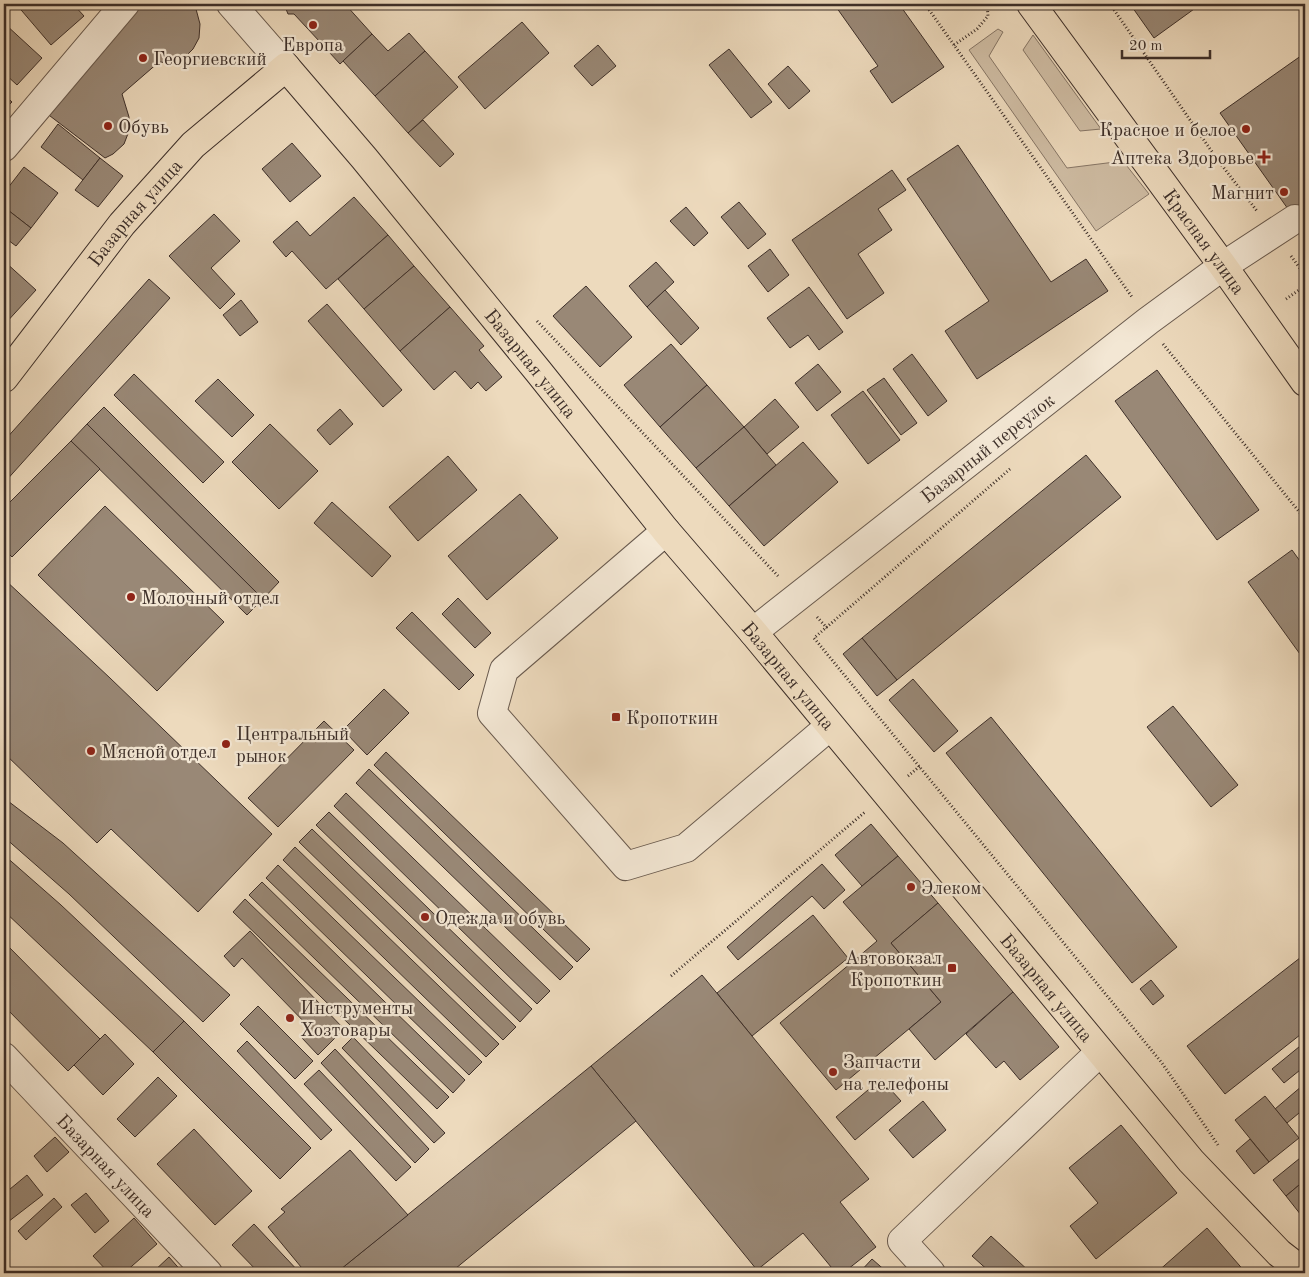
<svg xmlns="http://www.w3.org/2000/svg" width="1309" height="1277" font-family="'Old Standard TT',serif">
  <rect width="100%" height="100%" fill="#eddabd"/>
  <filter id="stains"><feTurbulence type="fractalNoise" baseFrequency=".004" numOctaves="4"/><feColorMatrix values="0 0 0 0 .2 0 0 0 0 .09 0 0 0 0 .02 0 0 0 .5 -.17"/></filter>
  <radialGradient id="worn" r=".72"><stop offset=".6" stop-color="#630" stop-opacity="0"/><stop offset="1" stop-color="#630" stop-opacity=".3"/></radialGradient>
  <g fill="#cfbda4" stroke="#867666">
    <polygon points="998,29 1003,32 989,56 1067,168 1123,161 1149,194 1096,231 969,50"/>
    <polygon points="1033,35 1101,129 1080,131 1023,50"/>
  </g>
  <g fill="#998876" stroke="#3d2f29">
    <polygon points="16,4 73,4 84,16 51,45"/>
    <polygon points="126,4 191,4 196,9 200,24 199,38 193,49 184,58 171,63 159,62 122,94 129,117 129,131 124,144 113,154 105,158 37,106"/>
    <polygon points="284,4 345,4 372,34 340,64 329,52 319,49 320,42 294,14 288,14"/>
    <polygon points="834,4 899,4 944,67 892,103 870,71 878,66"/>
    <polygon points="1130,4 1201,4 1154,38"/>
    <polygon points="522,22 549,53 485,109 458,77"/>
    <polygon points="5,24 42,58 17,85 4,73"/>
    <polygon points="409,33 425,51 375,96 343,61 372,34 388,51"/>
    <polygon points="598,45 616,66 592,86 574,66"/>
    <polygon points="729,49 772,102 751,118 709,65"/>
    <polygon points="425,51 458,87 408,133 375,96"/>
    <polygon points="1305,53 1305,124 1303,125 1305,128 1305,233 1220,113"/>
    <polygon points="788,66 810,91 789,109 768,84"/>
    <polygon points="4,94 12,102 4,110"/>
    <polygon points="423,120 454,154 440,167 408,133"/>
    <polygon points="58,124 100,158 83,180 41,147"/>
    <polygon points="292,143 321,176 290,202 262,169"/>
    <polygon points="958,145 1051,282 1086,259 1108,291 977,379 945,331 989,301 907,179"/>
    <polygon points="100,158 123,176 98,207 75,190"/>
    <polygon points="24,167 58,193 31,228 4,207 4,193"/>
    <polygon points="892,170 906,190 878,209 892,230 858,254 884,293 847,319 792,240"/>
    <polygon points="354,197 388,235 326,289 292,251 286,257 273,242 297,221 310,236"/>
    <polygon points="739,202 766,234 748,249 721,217"/>
    <polygon points="4,207 31,228 16,246 4,237"/>
    <polygon points="686,207 708,233 694,246 670,221"/>
    <polygon points="214,214 240,241 211,268 235,294 220,309 169,256"/>
    <polygon points="388,235 414,266 364,309 338,279"/>
    <polygon points="770,249 789,275 768,292 748,266"/>
    <polygon points="4,261 36,290 4,325"/>
    <polygon points="656,262 674,282 647,307 629,286"/>
    <polygon points="414,266 450,307 400,351 364,309"/>
    <polygon points="149,279 170,298 4,483 4,441"/>
    <polygon points="586,286 632,337 600,367 553,316"/>
    <polygon points="809,287 843,332 819,350 808,335 790,348 767,318"/>
    <polygon points="665,290 699,328 681,345 647,307"/>
    <polygon points="241,300 258,322 240,336 223,315"/>
    <polygon points="327,304 402,390 383,407 308,321"/>
    <polygon points="450,307 484,346 479,350 502,377 486,391 478,382 471,389 455,371 434,390 400,351"/>
    <polygon points="671,344 707,385 660,427 624,385"/>
    <polygon points="912,354 947,401 928,416 893,369"/>
    <polygon points="818,364 841,392 817,411 795,383"/>
    <polygon points="1157,370 1259,510 1217,540 1115,401"/>
    <polygon points="134,374 224,462 203,483 114,395"/>
    <polygon points="884,378 917,423 901,435 867,390"/>
    <polygon points="218,379 254,415 232,437 195,401"/>
    <polygon points="707,385 744,427 696,468 660,427"/>
    <polygon points="863,391 900,440 868,464 831,415"/>
    <polygon points="775,399 799,427 767,454 744,427"/>
    <polygon points="104,407 279,582 263,599 87,424"/>
    <polygon points="340,409 353,424 330,445 317,430"/>
    <polygon points="87,424 263,599 247,615 71,441"/>
    <polygon points="270,424 318,471 279,509 232,462"/>
    <polygon points="744,427 776,465 729,506 696,468"/>
    <polygon points="71,441 100,469 12,557 4,549 4,508"/>
    <polygon points="803,442 838,482 764,546 729,506"/>
    <polygon points="1086,455 1121,497 897,680 862,638"/>
    <polygon points="448,456 477,490 418,541 389,507"/>
    <polygon points="520,494 558,538 487,600 448,556"/>
    <polygon points="332,502 391,556 372,577 314,523"/>
    <polygon points="105,506 224,622 157,691 38,575"/>
    <polygon points="1292,550 1305,568 1305,661 1248,582"/>
    <polygon points="4,579 110,678 272,834 198,912 111,829 97,843 4,753"/>
    <polygon points="458,598 491,633 475,648 442,614"/>
    <polygon points="412,612 474,675 459,690 396,628"/>
    <polygon points="862,638 897,680 877,696 843,654"/>
    <polygon points="913,679 958,731 934,752 889,700"/>
    <polygon points="384,689 409,713 367,755 343,730"/>
    <polygon points="1173,706 1238,785 1211,807 1147,727"/>
    <polygon points="991,717 1177,947 1132,983 946,753"/>
    <polygon points="324,721 354,750 278,827 248,798"/>
    <polygon points="386,752 590,949 577,962 374,765"/>
    <polygon points="369,769 573,967 560,980 356,783"/>
    <polygon points="346,793 550,991 537,1004 334,806"/>
    <polygon points="4,798 63,843 230,995 203,1022 69,894 4,837"/>
    <polygon points="329,812 532,1009 520,1022 316,825"/>
    <polygon points="871,824 898,856 862,886 835,855"/>
    <polygon points="312,829 516,1027 503,1040 299,842"/>
    <polygon points="295,847 499,1044 486,1057 283,860"/>
    <polygon points="4,855 61,905 184,1021 153,1052 4,911"/>
    <polygon points="898,856 938,903 891,943 941,1002 836,1090 780,1023 877,941 843,902"/>
    <polygon points="822,864 845,890 824,909 812,896 738,960 727,947"/>
    <polygon points="278,865 482,1062 469,1075 266,878"/>
    <polygon points="262,882 465,1080 453,1093 249,895"/>
    <polygon points="245,899 449,1097 437,1109 233,912"/>
    <polygon points="938,903 1013,992 935,1060 909,1029 941,1002 891,943"/>
    <polygon points="813,915 848,958 752,1036 717,993"/>
    <polygon points="250,931 344,1029 318,1055 302,1038 311,1029 242,958 234,967 224,956"/>
    <polygon points="4,942 100,1039 68,1071 4,1006"/>
    <polygon points="1305,954 1305,1031 1225,1094 1187,1046"/>
    <polygon points="702,975 869,1179 840,1202 876,1247 843,1273 836,1273 803,1233 757,1270 591,1066"/>
    <polygon points="1151,980 1164,996 1153,1005 1140,989"/>
    <polygon points="1013,992 1059,1047 1020,1080 1004,1061 996,1068 966,1034"/>
    <polygon points="258,1006 313,1061 295,1079 240,1024"/>
    <polygon points="184,1021 311,1148 280,1179 153,1052"/>
    <polygon points="105,1034 134,1064 103,1095 74,1065"/>
    <polygon points="353,1037 445,1133 434,1143 342,1048"/>
    <polygon points="247,1041 332,1130 321,1140 237,1051"/>
    <polygon points="1305,1042 1305,1066 1284,1083 1272,1069"/>
    <polygon points="335,1049 429,1149 415,1163 321,1063"/>
    <polygon points="591,1066 636,1121 450,1273 336,1273"/>
    <polygon points="319,1070 411,1167 396,1181 304,1084"/>
    <polygon points="158,1077 177,1096 135,1137 117,1119"/>
    <polygon points="881,1079 901,1101 855,1140 836,1117"/>
    <polygon points="1302,1086 1305,1090 1305,1108 1287,1123 1275,1109"/>
    <polygon points="1265,1096 1299,1138 1269,1162 1235,1120"/>
    <polygon points="923,1101 946,1130 913,1158 889,1130"/>
    <polygon points="1121,1125 1177,1193 1096,1259 1070,1226 1098,1203 1069,1168"/>
    <polygon points="194,1129 252,1191 215,1225 157,1164"/>
    <polygon points="55,1137 69,1152 47,1172 34,1156"/>
    <polygon points="1250,1139 1269,1162 1254,1174 1236,1151"/>
    <polygon points="350,1150 408,1215 336,1273 306,1273 268,1227 285,1212 281,1209"/>
    <polygon points="1305,1154 1305,1180 1286,1196 1273,1180"/>
    <polygon points="27,1175 43,1195 4,1225 4,1194"/>
    <polygon points="1305,1180 1305,1211 1301,1215 1286,1196"/>
    <polygon points="86,1193 109,1221 95,1233 71,1205"/>
    <polygon points="54,1198 62,1207 26,1240 18,1231"/>
    <polygon points="134,1218 157,1244 124,1273 109,1273 93,1256"/>
    <polygon points="254,1224 300,1273 259,1273 232,1245"/>
    <polygon points="1207,1228 1246,1273 1156,1273"/>
    <polygon points="991,1236 1031,1273 991,1273 972,1256"/>
    <polygon points="169,1257 183,1273 152,1273"/>
    <polygon points="872,1259 888,1273 859,1273"/>
  </g>
  <g fill="none" stroke-linecap="round" stroke-linejoin="round">
    <g stroke="#695a4e" stroke-width="30">
      <g id="minor">
        <polyline points="231,4 286,67"/>
        <polyline points="4,147 125,4"/>
        <polyline points="666,531 504,670 492,713 626,866 686,848 830,726"/>
        <path id="s1" d="M753,632L1148,321L1223,266L1295,219"/>
        <path id="s2" d="M4,1057L208,1273"/>
        <polyline points="931,1273 902,1241 1100,1052"/>
      </g>
    </g>
    <g stroke="#3d2f29" stroke-width="30">
      <g id="major">
        <path id="s3" d="M1031,4L1223,266L1305,382"/>
        <path id="s4" d="M4,378L122,224L193,145L286,67L364,158L538,371L666,531L753,632L1191,1161L1279,1253L1305,1273"/>
      </g>
    </g>
    <g stroke="#3d2f29" stroke-width="3" stroke-dasharray="1 2.5" stroke-linecap="butt">
      <polyline points="925,4 1132,297"/>
      <polyline points="1110,4 1217,159 1257,211"/>
      <polyline points="954,45 977,29 988,16 987,4"/>
      <polyline points="1291,256 1305,275"/>
      <polyline points="1286,299 1305,286"/>
      <polyline points="537,321 778,576"/>
      <polyline points="1163,344 1305,519"/>
      <polyline points="1010,469 814,638 1162,1063 1218,1145"/>
      <polyline points="817,617 827,628"/>
      <polyline points="908,776 920,766"/>
      <polyline points="671,976 865,812"/>
    </g>
    <use href="#minor" stroke="#f3e7d4" stroke-width="28"/>
    <use href="#major" stroke="#eddabd" stroke-width="28"/>
  </g>
  <g fill="#8f2418" stroke="#f3e7d4" stroke-width="2">
    <circle cx="313" cy="25" r="5"/>
    <circle cx="143" cy="58" r="5"/>
    <circle cx="108" cy="126" r="5"/>
    <circle cx="1246" cy="129" r="5"/>
    <path d="M1261.5 149.5h5v5h5v5h-5v5h-5v-5h-5v-5h5z"/>
    <circle cx="1284" cy="192" r="5"/>
    <circle cx="131" cy="597" r="5"/>
    <rect x="611" y="712" width="10" height="10" rx="2.5"/>
    <circle cx="226" cy="744" r="5"/>
    <circle cx="91" cy="751" r="5"/>
    <circle cx="911" cy="887" r="5"/>
    <circle cx="425" cy="917" r="5"/>
    <rect x="947" y="963" width="10" height="10" rx="2.5"/>
    <circle cx="290" cy="1018" r="5"/>
    <circle cx="833" cy="1072" r="5"/>
  </g>
  <g text-anchor="middle" stroke-width="4.5" stroke-linejoin="round" paint-order="stroke">
    <g font-size="19" fill="#3d2f29" stroke="#f3e7d4" text-anchor="start">
      <text x="313" y="51" text-anchor="middle">Европа</text>
      <text x="153" y="65">Георгиевский</text>
      <text x="118" y="133">Обувь</text>
      <text x="1236" y="136" text-anchor="end">Красное и белое</text>
      <text x="1254" y="164" text-anchor="end">Аптека Здоровье</text>
      <text x="1274" y="199" text-anchor="end">Магнит</text>
      <text x="141" y="604">Молочный отдел</text>
      <text x="626" y="724">Кропоткин</text>
      <text x="236" y="740">Центральный<tspan x="236" dy="22">рынок</tspan></text>
      <text x="101" y="758">Мясной отдел</text>
      <text x="921" y="894">Элеком</text>
      <text x="435" y="924">Одежда и обувь</text>
      <text x="942" y="964" text-anchor="end">Автовокзал<tspan x="942" dy="22">Кропоткин</tspan></text>
      <text x="300" y="1014">Инструменты<tspan x="300" dy="22">Хозтовары</tspan></text>
      <text x="843" y="1068">Запчасти<tspan x="843" dy="22">на телефоны</tspan></text>
    </g>
    <g font-size="19" fill="#3d2f29" stroke="#f3e7d4">
      <text dy="7" stroke="none"><textPath href="#s4" startOffset="211">Базарная улица</textPath></text>
      <text dy="7" stroke="none"><textPath href="#s3" startOffset="294">Красная улица</textPath></text>
      <text dy="7" stroke="none"><textPath href="#s4" startOffset="806">Базарная улица</textPath></text>
      <text dy="7" stroke="none"><textPath href="#s1" startOffset="298">Базарный переулок</textPath></text>
      <text dy="7" stroke="none"><textPath href="#s4" startOffset="1211">Базарная улица</textPath></text>
      <text dy="7" stroke="none"><textPath href="#s4" startOffset="1616">Базарная улица</textPath></text>
      <text dy="7" stroke="none"><textPath href="#s2" startOffset="149">Базарная улица</textPath></text>
    </g>
  </g>
  <rect width="1309" height="1277" fill="none" stroke="#eddabd" stroke-width="20"/>
  <rect x="5" y="5" width="1299" height="1267" fill="none" stroke="#3d2f29" stroke-width="2.5"/>
  <rect x="10" y="10" width="1289" height="1257" fill="none" stroke="#3d2f29"/>
  <path d="M1122 50v8h88v-8" fill="none" stroke="#3d2f29" stroke-width="2.5"/>
  <text x="1129" y="50" font-size="15" fill="#3d2f29" stroke="#f3e7d4" stroke-width="4" paint-order="stroke">20 m</text>
  <rect width="100%" height="100%" filter="url(#stains)"/>
  <rect width="100%" height="100%" fill="url(#worn)"/>
</svg>
